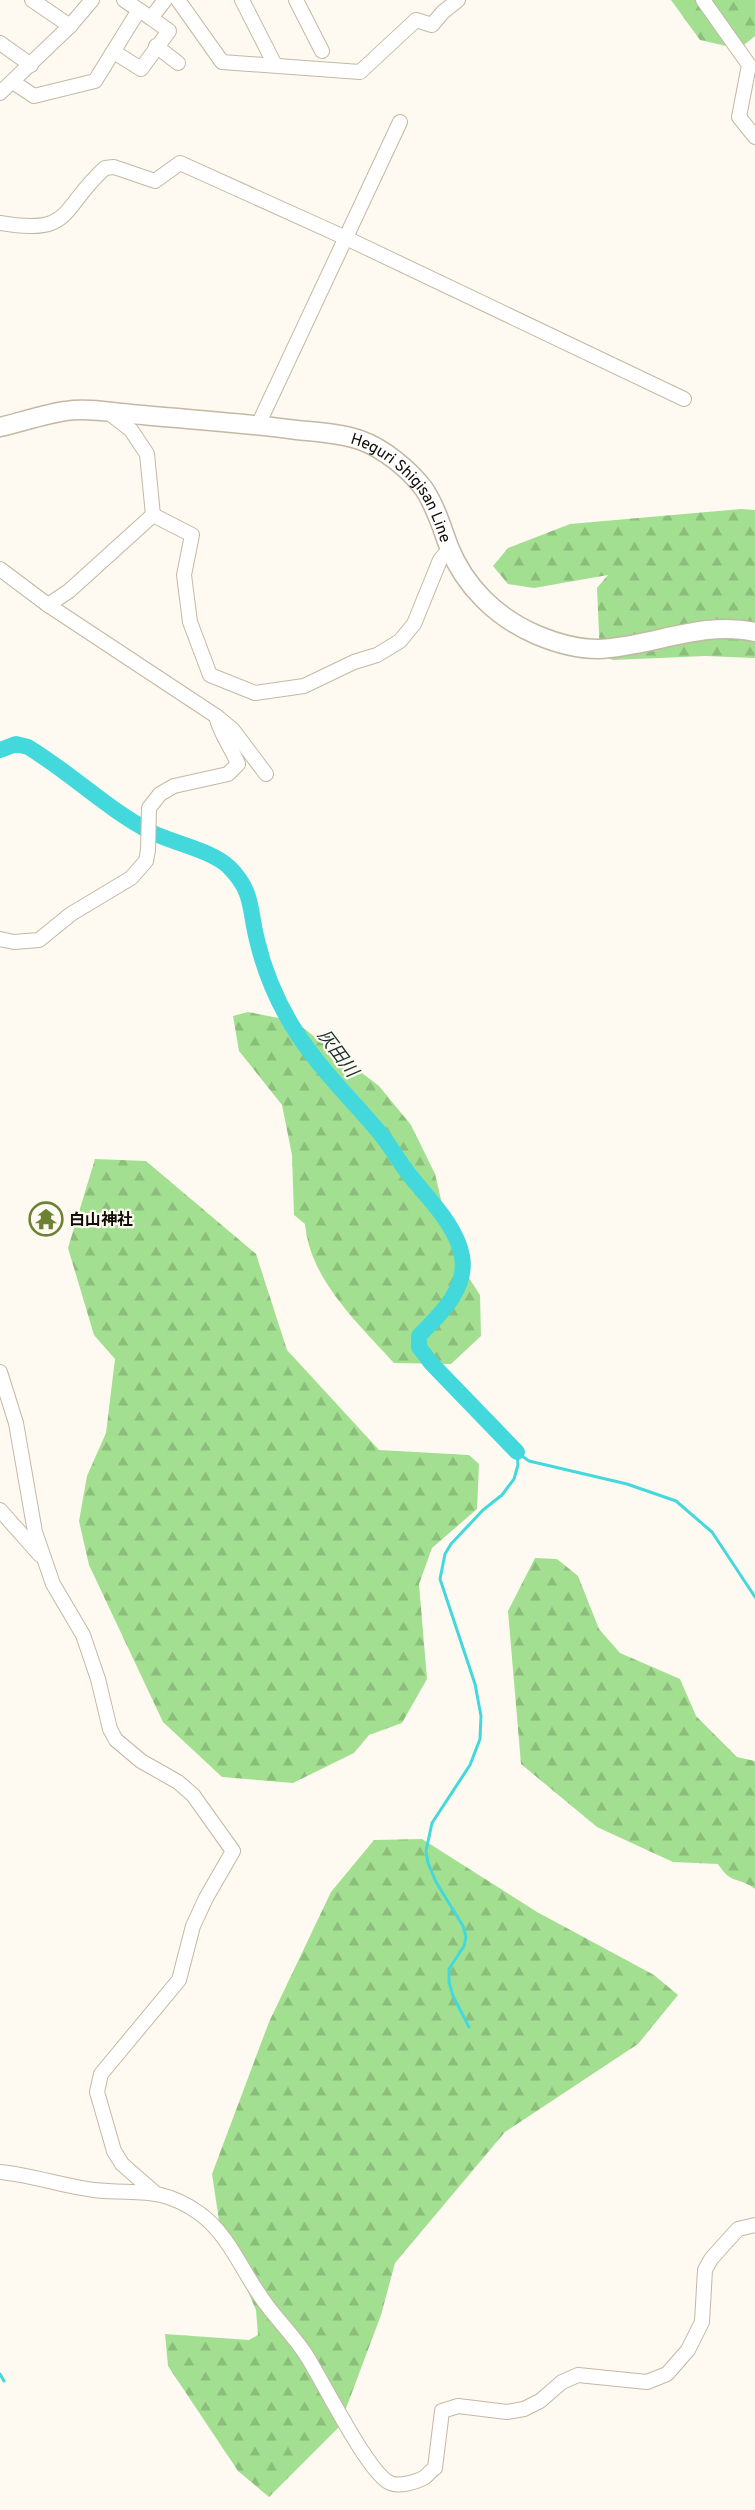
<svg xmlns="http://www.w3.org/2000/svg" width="755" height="2510" font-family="Overpass,'Noto Sans JP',sans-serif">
  <defs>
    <pattern id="forest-firs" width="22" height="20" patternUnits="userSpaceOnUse" patternTransform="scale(1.5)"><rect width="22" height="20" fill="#a3df90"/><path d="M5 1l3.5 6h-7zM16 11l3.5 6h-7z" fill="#8bbe7b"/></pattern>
  </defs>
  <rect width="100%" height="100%" fill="#fefaf1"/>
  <g fill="url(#forest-firs)">
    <polygon points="671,0 755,0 755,36 739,49 700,40"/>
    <polygon points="741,509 755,510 755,658 705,656 613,660 600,655 597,588 608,575 534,588 508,584 493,566 508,548 570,524"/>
    <path d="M248,1012L294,1021L379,1086L411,1125L435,1174L454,1255L480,1295L481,1336L451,1364L394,1363C358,1323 310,1280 305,1224L294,1215L292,1155L282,1105L239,1051L233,1016Z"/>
    <polygon points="95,1159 146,1161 256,1254 287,1350 379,1450 469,1455 479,1464 477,1509 432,1548 419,1584 427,1679 402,1723 369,1735 354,1753 293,1783 222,1777 163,1722 89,1565 79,1521 87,1476 106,1433 115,1359 94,1335 68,1248"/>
    <path d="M535,1558L557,1559L578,1576L599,1629L620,1653L680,1679L696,1716L737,1757L755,1761V1889C738,1876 731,1885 718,1864L673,1862L597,1827L521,1764L508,1611Z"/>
    <polygon points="422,1839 537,1912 654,1975 678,1995 638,2044 505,2132 395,2263 381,2315 339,2427 269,2497 238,2471 168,2366 165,2334 249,2340 258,2335 256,2310 220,2227 212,2174 269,2022 331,1892 374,1840"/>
  </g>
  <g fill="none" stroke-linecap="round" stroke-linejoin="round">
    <g stroke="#43d9dc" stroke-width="3">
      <polyline points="518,1453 529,1461 627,1484 676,1501 712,1532 755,1597"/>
      <polyline points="469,2027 453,1996 449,1982 449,1969 464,1946 466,1937 463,1926 436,1882 428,1863 426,1851 432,1823 470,1765 480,1739 481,1716 475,1684 440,1579 445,1554 451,1544 483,1510 502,1495 514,1479 518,1465 517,1452"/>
      <polyline points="0,2374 4,2381"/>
    </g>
    <path stroke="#43d9dc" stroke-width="16" d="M0,750L16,744L28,747C71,773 107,809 151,832C173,843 211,850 229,867C254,892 249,909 257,940C265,974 279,1006 298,1035C322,1071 352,1100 379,1132C390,1145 398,1160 408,1173C427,1198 456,1224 462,1256C468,1289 440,1314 419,1336V1347L431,1363L517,1452"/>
    <g stroke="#c3b8a4" stroke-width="16">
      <g id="minor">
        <polyline points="32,0 70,26"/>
        <polyline points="124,0 151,18 165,0"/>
        <polyline points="178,0 222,62 360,72 416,20 432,25 443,12 458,0"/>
        <polyline points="242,0 275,65"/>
        <polyline points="296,0 322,51"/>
        <polyline points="703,0 749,65 739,117 755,137"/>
        <polyline points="0,43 31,65"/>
        <polyline points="156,46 178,63"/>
        <polyline points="114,52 141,69 169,31 151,18"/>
        <polyline points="13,82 34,96 95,81 139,10"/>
        <polyline points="0,93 70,26 92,0"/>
        <path d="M0,223C74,236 60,208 105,168L114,167L155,181L180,163L346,238L684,399"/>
        <polyline points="109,413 131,430 147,454 153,515"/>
        <polyline points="258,425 400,122"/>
        <polyline points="153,515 192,535 184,575 190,622 210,675 255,693 304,686 354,662 377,655 400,641 414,624 440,560 450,548"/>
        <polyline points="0,569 48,605 216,716 233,730 266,774"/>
        <polyline points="48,605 69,591 153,515"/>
        <path d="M0,939L14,942L39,940L71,914L131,878L146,861L148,850L149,808L160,794L174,786L228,774L238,764C231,746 221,736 216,716"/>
        <polyline points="0,1372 16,1423 35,1532 53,1584 83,1635 98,1679 110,1729 116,1740 141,1761 178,1782 193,1795 233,1851 206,1898 193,1926 179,1980 101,2074 97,2092 114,2151 122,2164 154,2192"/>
        <polyline points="0,1510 40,1555"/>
        <path d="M0,2172C32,2175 62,2186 94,2190C137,2195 159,2185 199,2213C230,2235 243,2274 266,2304C279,2322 296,2338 308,2358C323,2382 368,2473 390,2483C399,2487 417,2482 425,2477C429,2474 431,2470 435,2468L442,2411L458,2406L507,2412L524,2409L540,2401L562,2382L578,2375L647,2382L667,2374L688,2350L702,2322L705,2270L711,2259L738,2229L755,2225"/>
      </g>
    </g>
    <g stroke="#c3b8a4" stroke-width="21">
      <g id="major">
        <path id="s1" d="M0,427C22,422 44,414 66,411C88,407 121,414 143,415C195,420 246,423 297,430C317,432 340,433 360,440C383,448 409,469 424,489C436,507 442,528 449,547C465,587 497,618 537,635C556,643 577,649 598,649C651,647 702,620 755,632"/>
      </g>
    </g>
    <use href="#minor" stroke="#fff" stroke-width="14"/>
    <use href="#major" stroke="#fff" stroke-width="18"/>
  </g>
  <defs>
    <g id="temple-ring" transform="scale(1.725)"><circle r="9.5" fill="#fefaf1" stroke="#6b8233" stroke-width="1.5"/><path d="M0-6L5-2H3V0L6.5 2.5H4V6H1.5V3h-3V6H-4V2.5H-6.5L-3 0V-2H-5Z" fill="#6b8233"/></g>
  </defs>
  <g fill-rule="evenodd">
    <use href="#temple-ring" x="46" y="1219"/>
  </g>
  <g text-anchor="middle" stroke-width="4.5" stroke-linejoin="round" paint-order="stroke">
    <g font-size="16" fill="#110d07" stroke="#fefaf1">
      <text dy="6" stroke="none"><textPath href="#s1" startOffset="429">Heguri Shigisan Line</textPath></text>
    </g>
    <g font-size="16" font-weight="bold" fill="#110d07" stroke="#fefaf1" text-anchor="start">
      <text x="69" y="1225">白山神社</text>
    </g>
    <g font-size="18" font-style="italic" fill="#172f30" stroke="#fefaf1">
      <text transform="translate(338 1053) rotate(53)" y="6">灰田川</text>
    </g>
  </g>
</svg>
